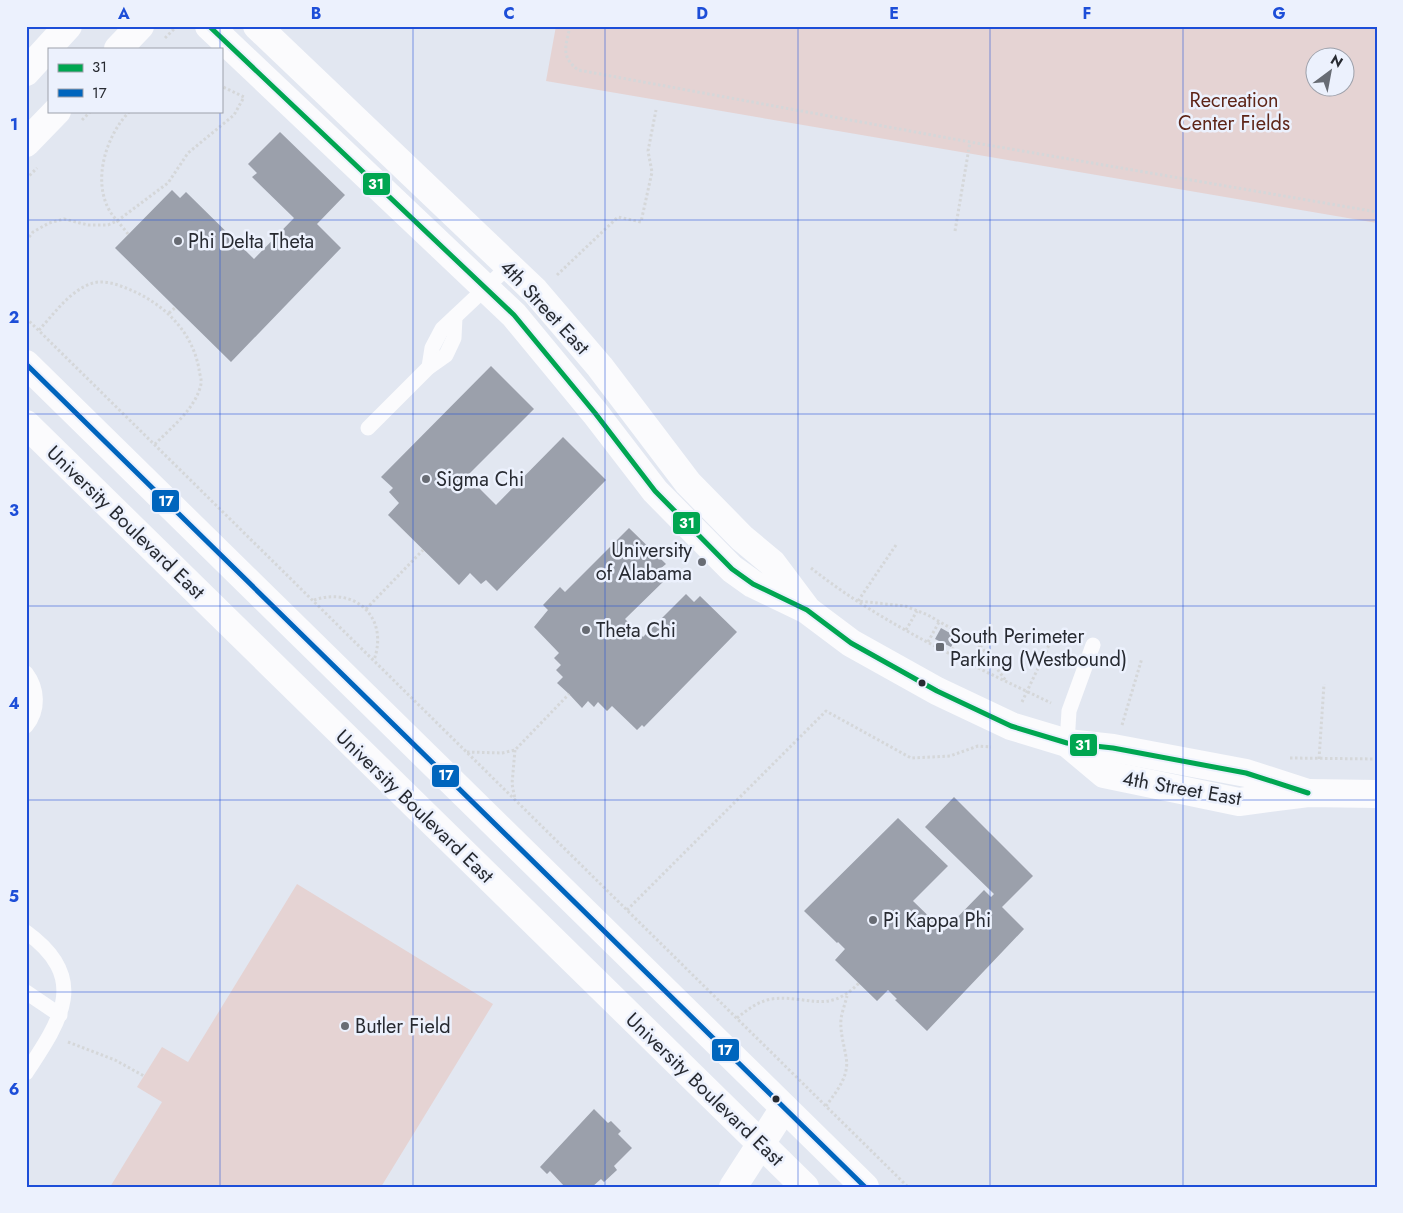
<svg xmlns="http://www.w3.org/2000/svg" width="1403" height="1213" font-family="Jost,sans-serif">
  <rect width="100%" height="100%" fill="#e2e7f1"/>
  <g fill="#e5d3d3" fill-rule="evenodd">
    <path d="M556,26H1377V223L546,81ZM1316,58H1346V88H1316Z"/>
    <polygon points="297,884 493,1004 381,1187 110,1187 162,1102 137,1087 162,1047 188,1062"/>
  </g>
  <g fill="#9ba0ab">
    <polygon points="280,132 345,195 317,224 341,248 231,362 115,248 172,190 180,198 186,192 254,259 294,218 252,177 257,173 248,164"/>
    <polygon points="491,366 534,409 467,476 496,505 563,437 606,480 497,591 486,580 481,584 470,573 459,585 388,515 399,503 389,492 393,488 381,477"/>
    <polygon points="629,528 666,564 660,569 668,577 625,619 643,637 686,594 694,602 700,596 737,632 644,727 642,725 637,730 612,706 607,711 598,702 594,707 588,701 582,708 569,694 557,683 563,677 556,670 561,665 554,658 559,653 534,627 548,610 543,605 560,587 565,592"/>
    <polygon points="941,628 957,637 951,647 935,639"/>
    <polygon points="954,797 1033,876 1002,907 1024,929 927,1031 895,1000 897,999 888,990 877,1001 835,960 845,949 838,942 837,943 804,911 898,818 948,866 913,901 944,931 984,890 991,897 994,894 925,827"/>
    <polygon points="594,1109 608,1123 611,1121 621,1131 618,1134 632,1148 614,1166 617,1170 604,1182 601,1179 592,1187 565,1187 550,1171 547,1174 540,1167"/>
  </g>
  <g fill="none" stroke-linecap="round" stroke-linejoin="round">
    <g stroke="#d5d7d9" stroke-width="3" stroke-dasharray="2.5 2.5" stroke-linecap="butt">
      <path d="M570,26C566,46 560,56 578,70L970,142L1377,212"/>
      <polyline points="165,38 177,26"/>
      <polyline points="82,120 91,111"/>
      <polyline points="26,179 37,168"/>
      <polyline points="955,231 970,142"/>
      <path d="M128,234C123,227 116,220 111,213C91,182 106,135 130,111"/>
      <polyline points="26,241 33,232 49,223 64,219 88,225 108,225 117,221 168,183 188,153 234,115 244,97 221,86"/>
      <polyline points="557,275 618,217 641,222 652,172 648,151 656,110"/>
      <polyline points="169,313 176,307"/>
      <polyline points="26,318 908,1187"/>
      <path d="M39,330C54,314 70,290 93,283C104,280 116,284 126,288C162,302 192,330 199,369C199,373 202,379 201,384C196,408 172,427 155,444"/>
      <polyline points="896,545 858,601 905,606 928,615 980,645 1006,681"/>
      <path d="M811,568C883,625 968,663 1051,703"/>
      <path d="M314,600C356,586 389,618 374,660"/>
      <polyline points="366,609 423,550"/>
      <polyline points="906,630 917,611"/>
      <polyline points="928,642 939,622"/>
      <polyline points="950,654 961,634"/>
      <polyline points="970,665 980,645"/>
      <polyline points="1022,702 1056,630"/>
      <polyline points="1122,725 1142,658"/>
      <polyline points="515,750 512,784 515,799"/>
      <polyline points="467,752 502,753 515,750 569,694"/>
      <polyline points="1290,758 1377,759"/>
      <polyline points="1319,759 1324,684"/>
      <polyline points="627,910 826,711 911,758 950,756 978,746 991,747"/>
      <path d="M737,1018C747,1010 757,1002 771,999C807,994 827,1016 859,983"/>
      <polyline points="68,1042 115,1060 144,1076"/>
      <path d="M826,1106C836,1092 850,1076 846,1057C844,1044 840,1033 841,1019C842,1012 845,1004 847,996"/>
    </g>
    <g stroke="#fbfbfd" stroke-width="15">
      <polyline points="429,367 432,348 442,329 509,266"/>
      <polyline points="368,428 429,367 446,355 454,338 455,317"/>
      <path d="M26,673C38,689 39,710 26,726"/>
      <polyline points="1067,743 1069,711 1093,645"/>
      <path d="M26,932C90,978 61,1020 26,1073"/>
      <polyline points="26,992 60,1015"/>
    </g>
    <g stroke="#fbfbfd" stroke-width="28">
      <polyline points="209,26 514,315 595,413 655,491 732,569 753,584 807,610 851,643 937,691 1011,726 1067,743 1113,748 1246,773 1308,793"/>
      <polyline points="257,26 535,291 600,367 688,483 742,538 772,563 805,607"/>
      <polyline points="118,49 140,26"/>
      <polyline points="26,72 68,26"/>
      <polyline points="26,143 57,111"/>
      <polyline points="1067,743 1104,774 1239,802 1308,793 1377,794"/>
      <polyline points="733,1187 784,1108"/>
    </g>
    <g stroke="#fbfbfd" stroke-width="28">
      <polyline points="26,364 865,1187"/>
      <polyline points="26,424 805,1187"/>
    </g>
    <g stroke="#ecf1fd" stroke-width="9">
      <polyline id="bus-1" points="209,26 514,315 595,413 655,491 732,569 753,584 807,610 851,643 937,691 1011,726 1067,743 1113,748 1246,773 1308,793"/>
    </g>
    <g stroke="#ecf1fd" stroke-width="9">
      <polyline id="bus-2" points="26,364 865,1187"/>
    </g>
    <use href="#bus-1" stroke="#00a651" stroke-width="5"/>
    <use href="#bus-2" stroke="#0065bd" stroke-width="5"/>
  </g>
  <path fill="none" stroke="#1d4ed8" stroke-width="1" stroke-opacity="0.55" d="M220,26V49M413,26V1187M605,26V1187M798,26V1187M990,26V1187M1183,26V1187M220,111V1187M26,220H1377M26,414H1377M26,606H1377M26,800H1377M26,992H1377"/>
  <g fill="#686c74" stroke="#ecf1fd" stroke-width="2">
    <circle cx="178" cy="241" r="5"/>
    <circle cx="426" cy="479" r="5"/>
    <circle cx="702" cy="562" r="5"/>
    <circle cx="586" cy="630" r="5"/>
    <rect x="935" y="642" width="10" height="10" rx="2.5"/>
    <circle cx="873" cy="920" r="5"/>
    <circle cx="345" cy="1026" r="5"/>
  </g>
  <g fill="#272a31" stroke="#ecf1fd" stroke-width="2">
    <circle cx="922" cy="683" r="4.5"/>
    <circle cx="776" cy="1099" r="4.5"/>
  </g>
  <g text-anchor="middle" stroke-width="5" stroke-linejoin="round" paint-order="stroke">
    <g font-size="20" fill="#5e2518" stroke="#ecf1fd">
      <text x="1234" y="107">Recreation<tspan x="1234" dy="23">Center Fields</tspan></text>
    </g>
    <g font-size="20" fill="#272a31" stroke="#ecf1fd" text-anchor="start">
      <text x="188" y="248">Phi Delta Theta</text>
      <text x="436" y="486">Sigma Chi</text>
      <text x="692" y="557" text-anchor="end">University<tspan x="692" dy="23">of Alabama</tspan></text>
      <text x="596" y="637">Theta Chi</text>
      <text x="950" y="643">South Perimeter<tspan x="950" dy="23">Parking (Westbound)</tspan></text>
      <text x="883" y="927">Pi Kappa Phi</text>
      <text x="355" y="1033">Butler Field</text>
    </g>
    <g font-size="20" fill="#272a31" stroke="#ecf1fd">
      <text transform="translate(545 307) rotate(47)" y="7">4th Street East</text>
      <text transform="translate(126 522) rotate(44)" y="7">University Boulevard East</text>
      <text transform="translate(1182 788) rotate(10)" y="7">4th Street East</text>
      <text transform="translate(415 806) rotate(44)" y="7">University Boulevard East</text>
      <text transform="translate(705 1089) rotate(44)" y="7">University Boulevard East</text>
    </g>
  </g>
  <g stroke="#ecf1fd" stroke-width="2">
    <rect x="362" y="172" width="29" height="24" rx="5" fill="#00a651"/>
    <rect x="151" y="489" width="29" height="24" rx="5" fill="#0065bd"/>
    <rect x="672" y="511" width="29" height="24" rx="5" fill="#00a651"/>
    <rect x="1069" y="733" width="29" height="24" rx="5" fill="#00a651"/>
    <rect x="431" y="764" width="29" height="24" rx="5" fill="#0065bd"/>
    <rect x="711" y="1038" width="29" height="24" rx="5" fill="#0065bd"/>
  </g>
  <g font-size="14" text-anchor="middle" font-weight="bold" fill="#fff">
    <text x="376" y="189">31</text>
    <text x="166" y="506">17</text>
    <text x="687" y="528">31</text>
    <text x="1083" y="750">31</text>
    <text x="446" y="780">17</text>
    <text x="725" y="1055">17</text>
  </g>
  <rect width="1403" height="1213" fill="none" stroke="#ecf1fd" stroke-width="55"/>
  <rect x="48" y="48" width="175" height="65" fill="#ecf1fd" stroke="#9da1ab"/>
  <rect x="58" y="64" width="25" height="8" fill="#00a651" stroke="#9da1ab"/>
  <text x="92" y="72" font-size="15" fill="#272a31">31</text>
  <rect x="58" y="89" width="25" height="8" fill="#0065bd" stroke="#9da1ab"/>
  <text x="92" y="98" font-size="15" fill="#272a31">17</text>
  <g transform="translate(1330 72) rotate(32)"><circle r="24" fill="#ecf1fd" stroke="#9da1ab"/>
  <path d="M0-4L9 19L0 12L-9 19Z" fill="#686c74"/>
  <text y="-8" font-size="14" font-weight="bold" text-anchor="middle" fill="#272a31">N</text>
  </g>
  <rect x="28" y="28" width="1348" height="1158" fill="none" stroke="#1d4ed8" stroke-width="2"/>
  <g font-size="16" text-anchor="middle" font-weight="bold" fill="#1d4ed8">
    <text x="124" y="19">A</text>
    <text x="316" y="19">B</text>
    <text x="509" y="19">C</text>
    <text x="702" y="19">D</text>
    <text x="894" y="19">E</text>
    <text x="1087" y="19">F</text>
    <text x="1279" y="19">G</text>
    <text x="14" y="130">1</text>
    <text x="14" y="323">2</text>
    <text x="14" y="516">3</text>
    <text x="14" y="709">4</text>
    <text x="14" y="902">5</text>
    <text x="14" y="1095">6</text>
  </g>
</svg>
